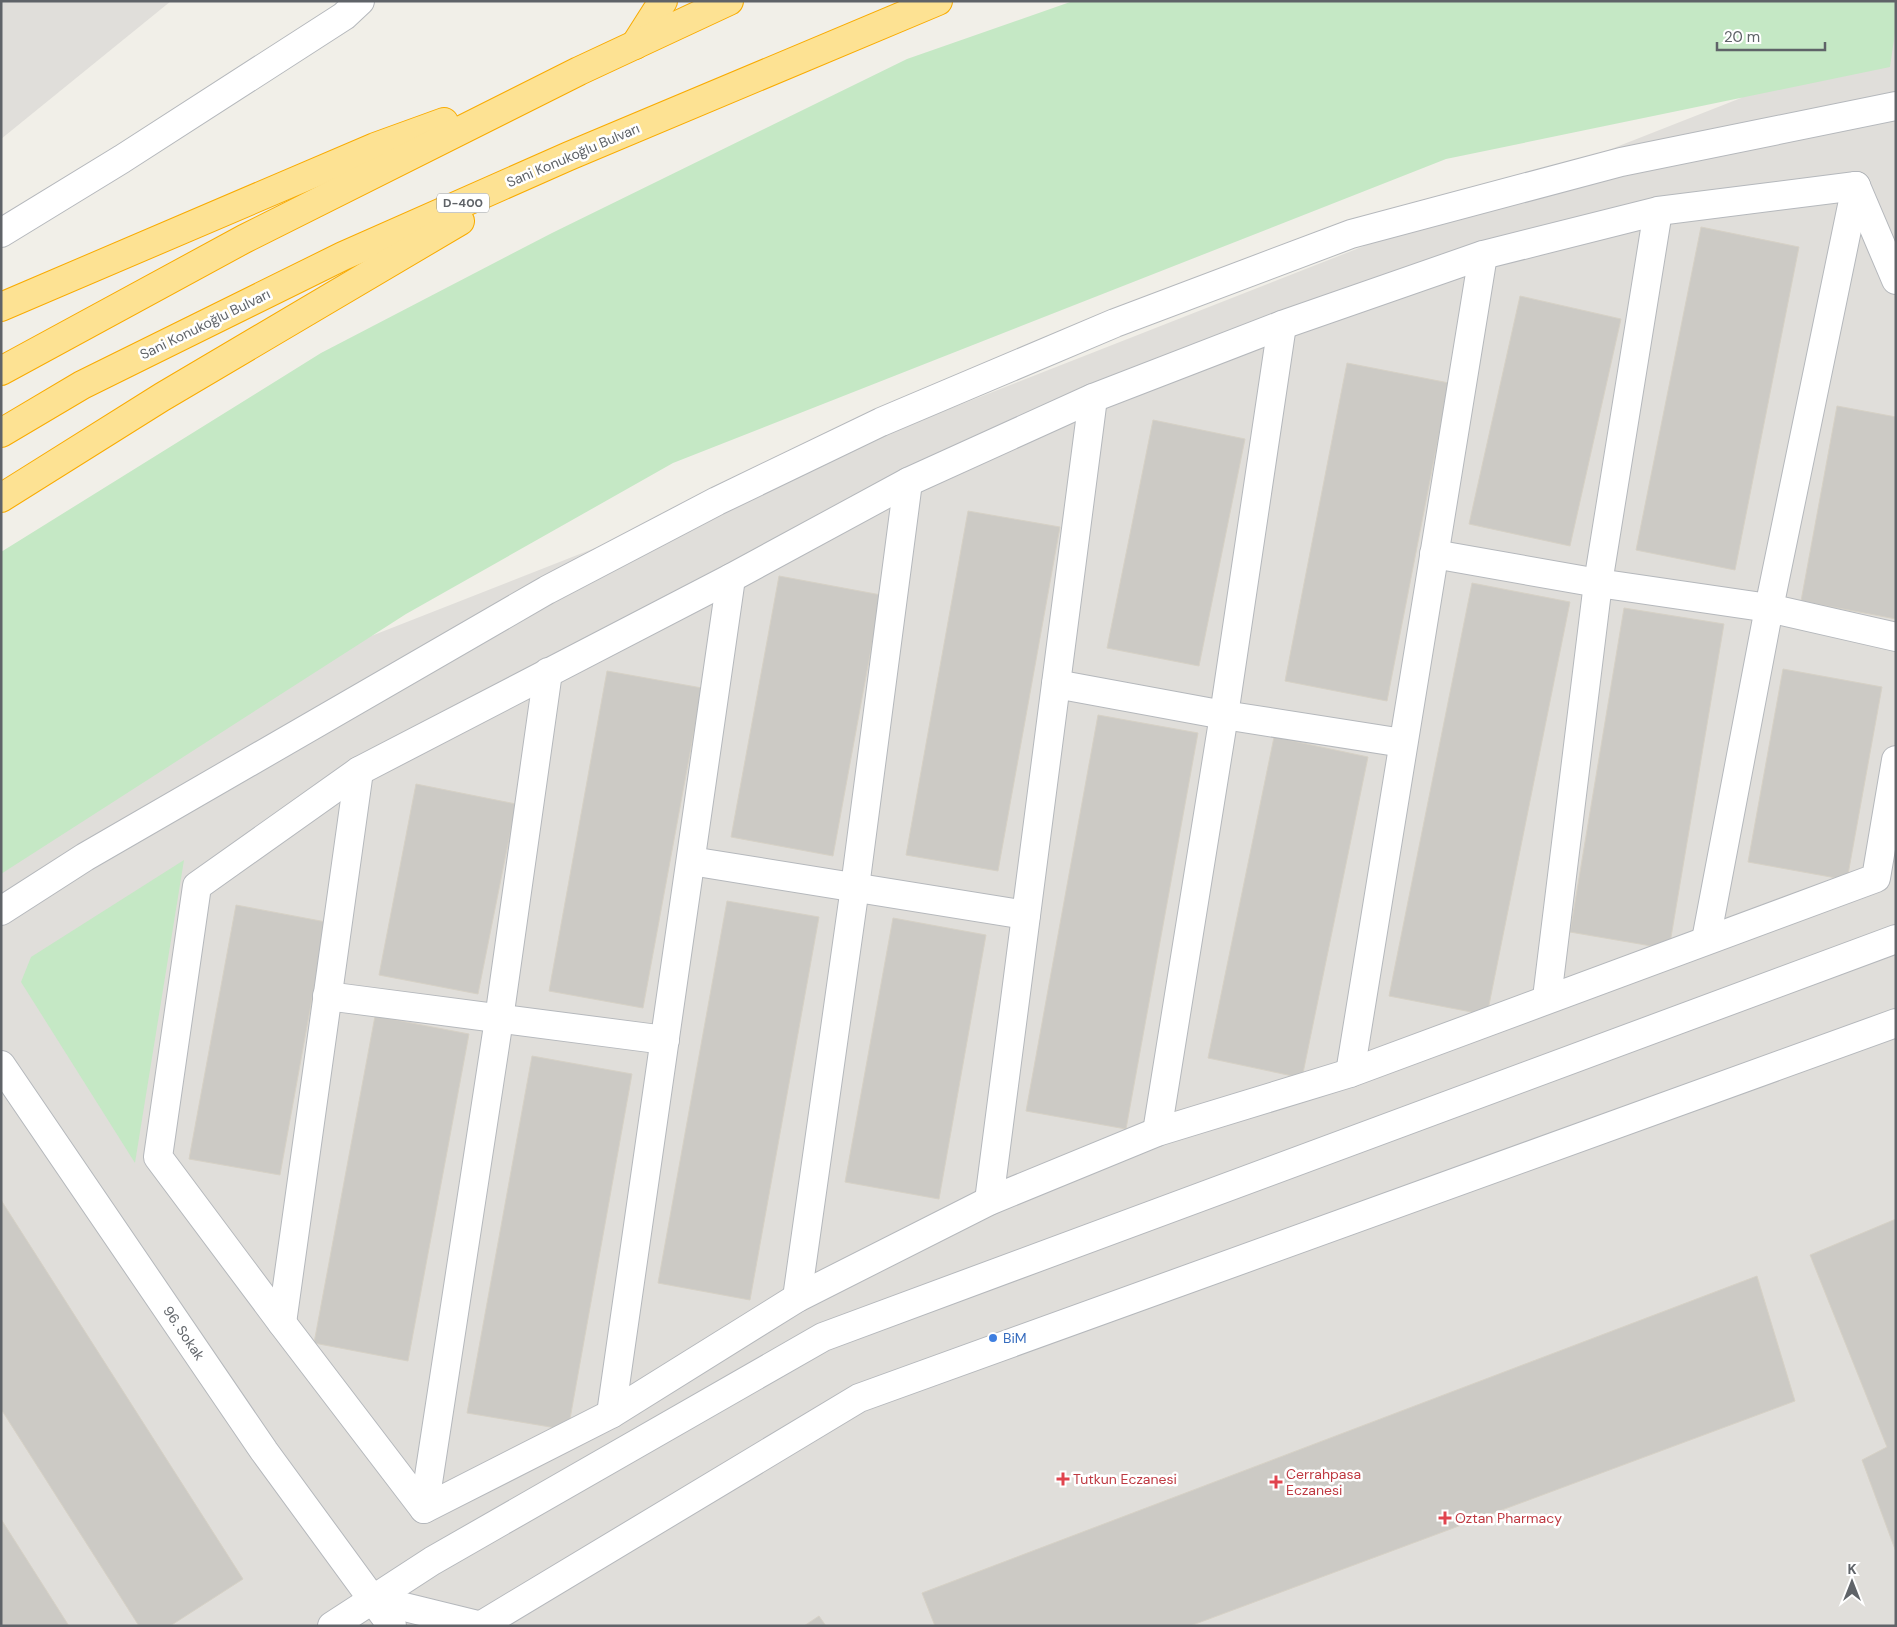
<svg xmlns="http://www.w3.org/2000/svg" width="1897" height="1627" font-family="'DM Sans',sans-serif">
  <rect width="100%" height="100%" fill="#f1efe8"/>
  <g fill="#e0deda">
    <polygon points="1,1 171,1 1,139"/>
    <polygon points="1805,1 1896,1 1896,1626 1,1626 1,842 236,689 1741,98"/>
  </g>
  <g fill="#c5e8c5">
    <polygon points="1073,1 1896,1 1896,26 1890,67 1446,159 673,463 406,614 1,874 1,552 321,353 552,233 907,59"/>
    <polygon points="184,860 135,1163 21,982 31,957"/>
  </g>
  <g fill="#cccac5" stroke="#d6d1c6">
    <polygon points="1701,227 1799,247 1735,570 1636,550"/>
    <polygon points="1520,296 1621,319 1570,546 1469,524"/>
    <polygon points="1347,363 1449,383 1387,701 1285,681"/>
    <polygon points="1837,406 1896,417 1896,619 1801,601"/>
    <polygon points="1153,420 1245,439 1199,666 1107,648"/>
    <polygon points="968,511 1060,527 998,871 906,855"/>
    <polygon points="779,576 881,595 833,856 731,837"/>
    <polygon points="1472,583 1570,602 1487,1015 1389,996"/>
    <polygon points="1624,608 1724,624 1669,949 1570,932"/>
    <polygon points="1783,669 1882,687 1847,880 1748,862"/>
    <polygon points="607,671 702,688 643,1008 549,991"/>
    <polygon points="1098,715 1198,733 1126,1129 1026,1111"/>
    <polygon points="1274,737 1368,757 1302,1078 1208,1058"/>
    <polygon points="416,784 516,804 478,994 379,975"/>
    <polygon points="727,901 819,917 750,1300 658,1283"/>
    <polygon points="236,905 326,922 280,1175 189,1159"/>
    <polygon points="893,918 986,935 939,1199 845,1182"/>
    <polygon points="375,1016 469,1034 408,1361 314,1343"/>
    <polygon points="532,1056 632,1074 568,1430 467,1413"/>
    <polygon points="1,1200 243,1579 170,1626 139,1626 1,1409"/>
    <polygon points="1896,1219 1896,1552 1862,1460 1887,1447 1810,1255"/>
    <polygon points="1757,1276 1795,1401 1190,1626 935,1626 922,1593"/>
    <polygon points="1,1519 69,1626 1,1626"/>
    <polygon points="819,1616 826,1626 804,1626"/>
  </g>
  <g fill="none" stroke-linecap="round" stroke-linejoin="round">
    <g stroke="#b5b8bc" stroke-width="30">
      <g id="minor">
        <polyline points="1856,186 1658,211 1483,255 1282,325 1093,398 908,482 731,578 359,771 197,886 158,1157 282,1323 424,1509 611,1414 797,1298 989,1201 1157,1132 1350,1073 1876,878 1896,760"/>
        <polyline points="1856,186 1896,280"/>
        <polyline points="1,233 122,159 344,16 360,1"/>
        <polyline points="1434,554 1598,583 1769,608 1896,637"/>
        <polyline points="1056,684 1224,715 1403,743"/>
        <polyline points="691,861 1026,915"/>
        <polyline points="1,911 85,857 547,590 717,501 881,422 1115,323 1351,234 1621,162 1896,106"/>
        <polyline points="1706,940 1769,608 1856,186"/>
        <polyline points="327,996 665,1040"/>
        <polyline points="1547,998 1598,583 1658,211"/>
        <polyline points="1,1065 264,1451 392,1626"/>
        <polyline points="1350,1073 1483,255"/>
        <polyline points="1157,1132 1224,715 1282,325"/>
        <polyline points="989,1201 1093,398"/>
        <polyline points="797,1298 855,887 908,482"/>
        <polyline points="282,1323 359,771"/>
        <polyline points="611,1414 731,578"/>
        <polyline points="424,1509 499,1019 548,672"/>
        <polyline points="372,1599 482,1626"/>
        <polyline points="332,1626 432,1561 823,1337 1896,939"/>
        <polyline points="480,1626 859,1398 1896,1023"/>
      </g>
    </g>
    <g stroke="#f9ab00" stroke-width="30">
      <g id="highway">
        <polyline points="635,45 663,1"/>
        <polyline points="1,307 375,147 444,122"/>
        <polyline points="1,371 244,239 579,71 729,1"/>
        <polyline points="1,433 82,385 343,256 569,156 938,1"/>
        <polyline points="1,498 162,397 460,221"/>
      </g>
    </g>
    <use href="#minor" stroke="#fff" stroke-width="28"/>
    <use href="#highway" stroke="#fde293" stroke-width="28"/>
  </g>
  <circle fill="#3f7fe0" stroke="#fff" stroke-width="2" cx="993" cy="1338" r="5"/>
  <g fill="#e0444e" stroke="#fff" stroke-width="2">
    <path d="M1060.5 1471.5h5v5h5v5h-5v5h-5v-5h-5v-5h5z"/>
    <path d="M1273.5 1474.5h5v5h5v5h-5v5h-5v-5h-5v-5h5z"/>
    <path d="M1442.5 1510.5h5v5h5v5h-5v5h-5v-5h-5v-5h5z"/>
  </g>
  <g text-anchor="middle" stroke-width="5" stroke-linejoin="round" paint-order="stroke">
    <rect fill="#fff" stroke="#8f9295" stroke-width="1" x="437" y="193.5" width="52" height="19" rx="4"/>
    <g font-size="12" font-weight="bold" fill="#5f6368">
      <text x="463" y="207">D-400</text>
    </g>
    <g font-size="14" fill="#5f6368" stroke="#fff">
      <text transform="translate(573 155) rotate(-23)" y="5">Sani Konukoğlu Bulvarı</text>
      <text transform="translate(205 324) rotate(-26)" y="5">Sani Konukoğlu Bulvarı</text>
      <text transform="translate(184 1333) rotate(56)" y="5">96. Sokak</text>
    </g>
    <g font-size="14" fill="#366cbe" stroke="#fff" text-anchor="start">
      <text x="1003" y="1343">BiM</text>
    </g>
    <g font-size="14" fill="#be3a42" stroke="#fff" text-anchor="start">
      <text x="1286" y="1479">Cerrahpasa<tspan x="1286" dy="16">Eczanesi</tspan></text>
      <text x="1073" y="1484">Tutkun Eczanesi</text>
      <text x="1455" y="1523">Oztan Pharmacy</text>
    </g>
  </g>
  <rect width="1897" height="1627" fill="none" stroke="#5f6368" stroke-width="5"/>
  <g transform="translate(1852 1582)" stroke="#ffffff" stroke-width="4" paint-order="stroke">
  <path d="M0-4L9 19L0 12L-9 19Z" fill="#5f6368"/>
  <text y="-8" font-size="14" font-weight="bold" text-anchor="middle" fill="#5f6368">K</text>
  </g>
  <path d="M1717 42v8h108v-8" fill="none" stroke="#5f6368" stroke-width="2.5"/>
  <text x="1724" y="42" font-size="15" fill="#5f6368" stroke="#ffffff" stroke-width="4" paint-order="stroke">20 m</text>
</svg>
